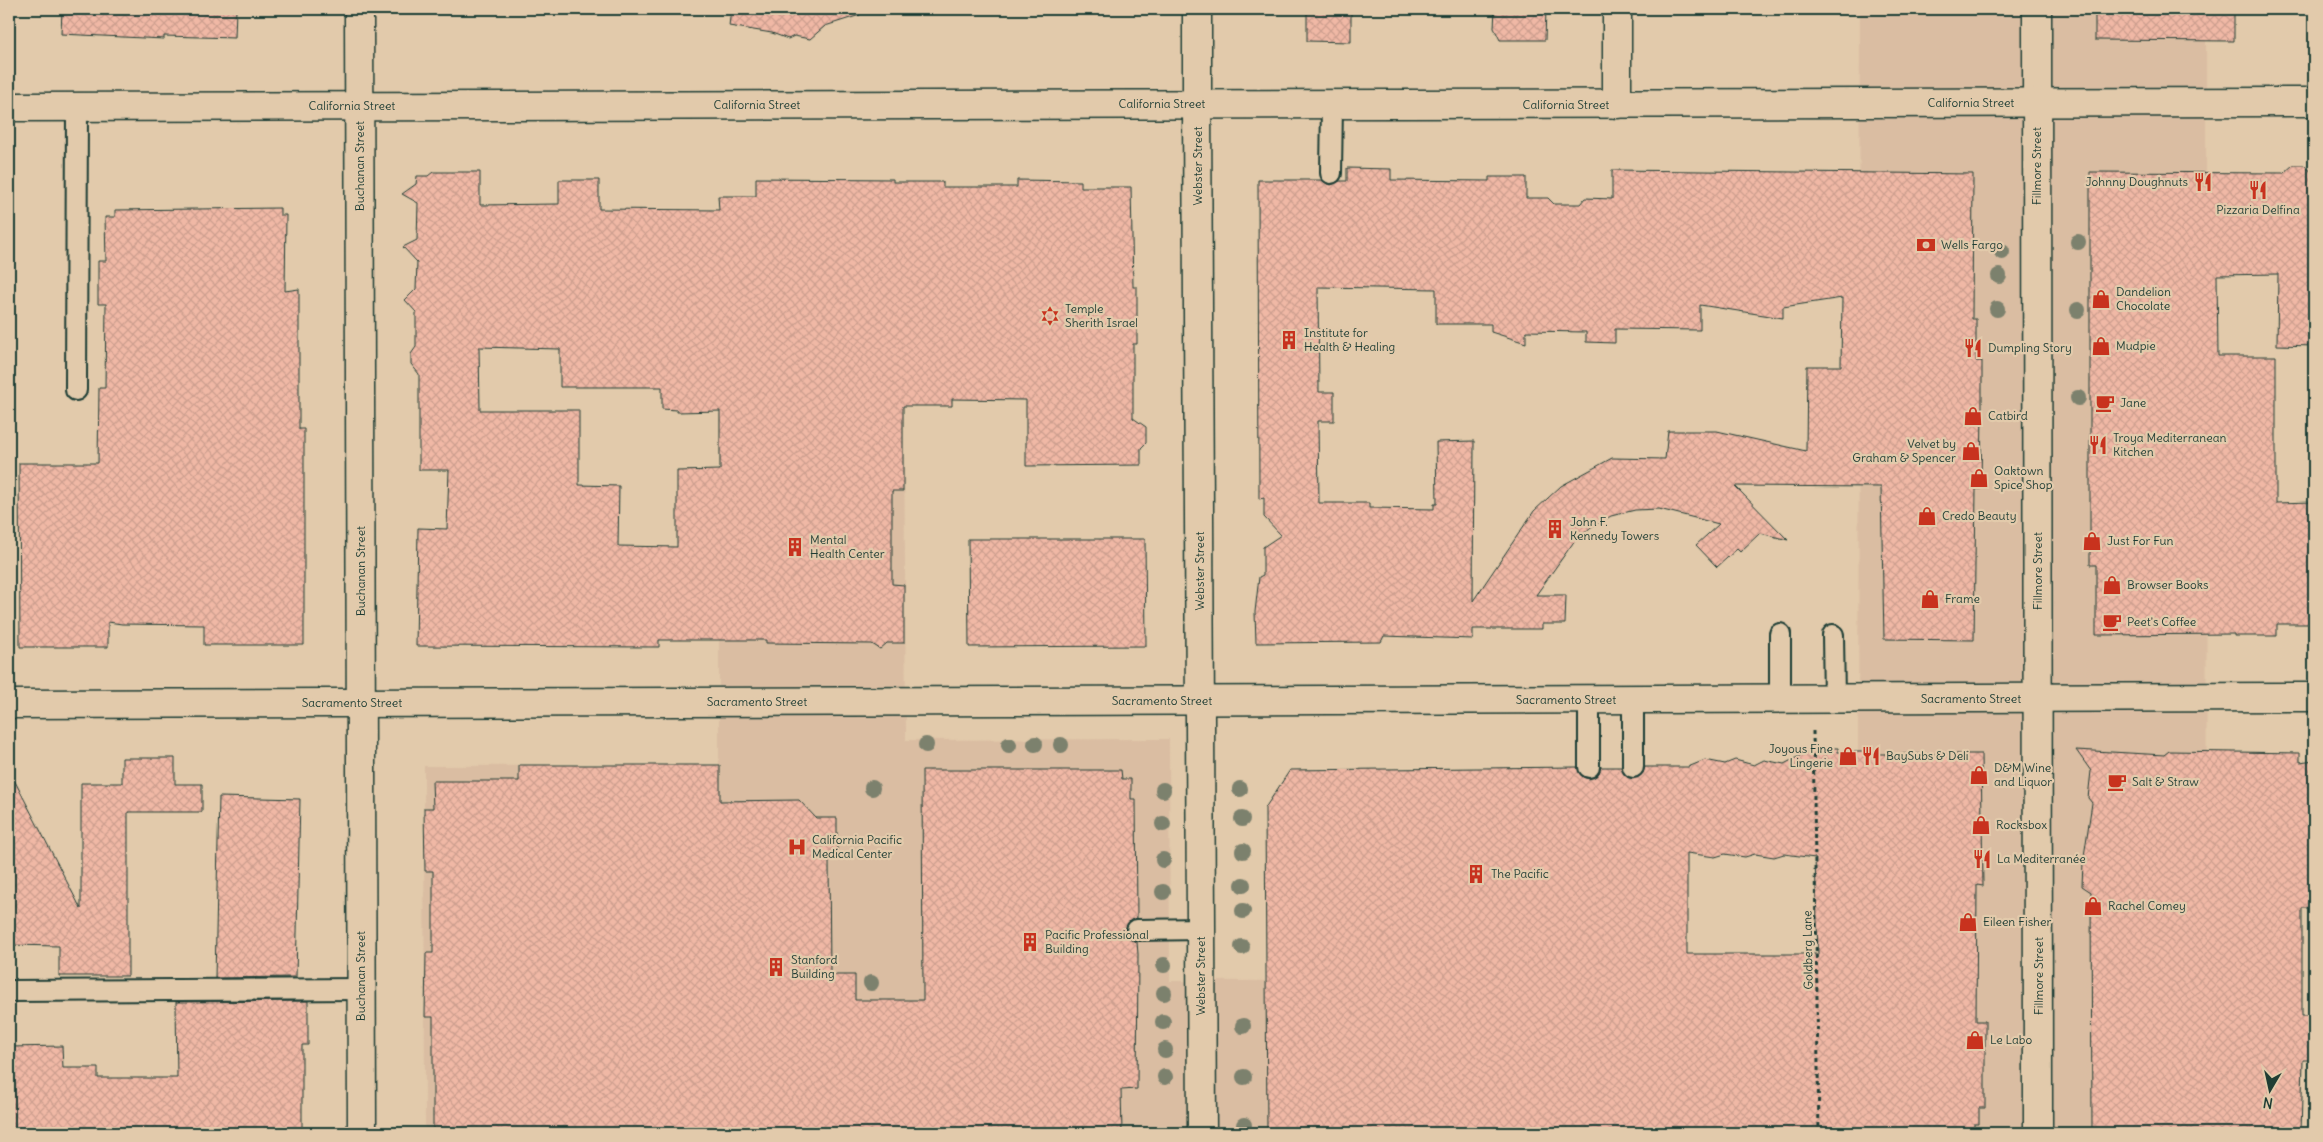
<svg xmlns="http://www.w3.org/2000/svg" width="2323" height="1142" font-family="Delius,sans-serif">
  <defs>
    <pattern id="building-cross-hatch" width="8" height="8" patternUnits="userSpaceOnUse" patternTransform="scale(1.25)"><rect width="8" height="8" fill="#f0b8a5"/><path d="M0 0l8 8M0 8l8-8" fill="none" stroke="#cd9f8f"/></pattern>
  </defs>
  <rect width="100%" height="100%" fill="#e2caab"/>
  <filter id="ink" filterUnits="userSpaceOnUse"><feTurbulence type="fractalNoise" baseFrequency=".02" numOctaves="2"/><feDisplacementMap in="SourceGraphic" scale="10" xChannelSelector="R" yChannelSelector="G"/><feConvolveMatrix kernelMatrix="1 2 1 2 8 2 1 2 1" color-interpolation-filters="sRGB"/></filter>
  <g filter="url(#ink)">
    <g fill="#dabda2">
      <polygon points="1860,9 2206,9 2207,1133 1857,1133"/>
      <polygon points="904,413 906,740 1169,739 1170,981 1726,980 1727,1133 425,1133 424,766 719,765 719,414"/>
    </g>
    <g fill="url(#building-cross-hatch)" stroke="#1f3d34" fill-rule="evenodd">
      <polygon points="62,9 236,9 235,38 164,36 164,39 61,34"/>
      <polygon points="731,9 859,9 860,15 825,26 810,39 794,36 788,39 772,33 729,26"/>
      <polygon points="1307,9 1351,9 1351,42 1307,41"/>
      <polygon points="1495,9 1546,9 1545,40 1500,40 1494,28"/>
      <polygon points="2095,9 2234,9 2234,41 2095,40"/>
      <polygon points="2293,165 2304,165 2314,174 2314,346 2277,345 2278,274 2217,275 2218,356 2276,356 2276,503 2314,502 2314,624 2277,624 2277,636 2234,636 2234,634 2096,635 2096,565 2090,565 2090,172 2284,173"/>
      <path d="M1347,168L1391,169V180L1489,181V177H1526V198H1548L1554,204H1580L1585,198L1612,199V170L1973,174L1972,319H1976V361H1982V405L1981,489H1976L1974,640L1884,639L1881,487L1735,486L1788,540L1760,533L1740,552L1737,549L1717,567L1696,545L1719,524L1659,509L1635,510L1611,516L1591,527L1573,543L1536,595H1566L1565,624H1542V629H1473V639L1384,636L1381,642L1256,643L1255,612L1259,577L1263,575V547L1281,535L1264,517V498L1259,499L1258,180H1322L1331,185L1340,181H1347ZM1318,287L1436,289V324H1491V332L1526,343V331L1586,332V342L1615,343V329L1700,330V305L1783,318V307L1842,298L1841,366H1807L1806,451L1717,431H1668L1665,459L1612,458L1561,486L1534,511L1473,601L1474,441L1436,442L1437,504H1434V509L1369,508V503H1319L1318,421H1334V392H1319Z"/>
      <path d="M433,172H480V205L559,204V180H599V209L719,210L718,196H756V178L893,179V182H943V187H1017V180L1081,181V187H1131L1133,287H1137V344H1133V418L1146,427V443L1141,448V465L1026,466V400L952,399V406H903V491H892V584L904,585V643H887L880,649L872,644L766,643V640H659V647L416,646L418,528L447,529L449,470H419V374L411,364V354L416,347V312L405,300L416,289L417,262L403,247L417,240L418,203L402,194L416,184L417,176H428ZM479,347L560,349V387H662V409L677,410V412L720,411V470L677,471V547L618,546L619,486L579,485V410H480Z"/>
      <polygon points="280,208 280,215 286,215 285,291 299,289 299,429 304,429 304,645 204,645 204,625 122,624 108,622 108,647 20,647 19,463 98,463 99,388 105,388 106,304 98,304 98,261 106,261 105,217 115,217 115,210"/>
      <polygon points="968,539 1145,539 1146,646 969,647"/>
      <path d="M1815,748H1838V752H1879V754H1981L1983,886L1977,885L1976,1021H1985V1108H1979V1124H1974V1133H1267L1265,808L1290,770L1577,767L1583,777L1589,779L1599,773L1601,767H1621L1627,777L1633,779L1643,773L1645,767H1688L1705,760L1725,764L1735,760L1754,765L1764,760L1784,764ZM1687,853L1715,857L1725,854L1745,857L1755,854L1774,857L1784,854L1815,858L1818,954H1687Z"/>
      <polygon points="2076,750 2164,755 2169,751 2300,753 2300,762 2314,760 2314,908 2302,908 2302,1016 2314,1016 2314,1060 2303,1060 2301,1133 2092,1133 2091,892 2082,886 2083,863 2092,803 2088,798 2091,771"/>
      <polygon points="122,758 175,758 175,784 202,784 202,812 128,812 128,976 59,976 59,946 9,945 9,770 81,909 81,783 122,783"/>
      <polygon points="519,765 720,765 720,801 799,800 816,818 837,818 837,860 829,860 830,975 855,975 855,1000 923,1000 922,770 1121,770 1122,779 1131,779 1131,799 1136,799 1137,918 1131,920 1125,930 1127,936 1137,942 1138,954 1137,1089 1121,1090 1122,1133 433,1133 433,1017 425,1017 426,953 433,953 433,871 425,871 424,808 433,808 432,781 519,781"/>
      <polygon points="219,797 300,799 296,977 215,978"/>
      <polygon points="308,1001 308,1045 302,1045 302,1133 9,1133 9,1047 62,1046 63,1068 98,1068 98,1078 177,1078 176,1002"/>
    </g>
    <g fill="none" stroke-linecap="round" stroke-linejoin="round">
      <g stroke="#1f3d34" stroke-width="24">
        <g id="service">
          <polyline points="1331,173 1332,105"/>
          <polyline points="76,390 77,107"/>
          <polyline points="1780,634 1780,699"/>
          <polyline points="1833,635 1834,699"/>
          <polyline points="1589,700 1589,767"/>
          <polyline points="1633,700 1633,767"/>
          <polyline points="1137,930 1201,929"/>
          <polyline points="9,991 361,989"/>
        </g>
      </g>
      <g stroke="#1f3d34" stroke-width="31">
        <g id="minor">
          <polyline points="359,9 362,1133"/>
          <polyline points="1197,104 1202,1133"/>
          <polyline points="1617,104 1617,9"/>
          <polyline points="9,704 2314,697"/>
        </g>
      </g>
      <g stroke="#1f3d34" stroke-width="31">
        <g id="tertiary">
          <polyline points="1197,9 1197,104"/>
          <polyline points="2037,9 2038,1133"/>
          <polyline points="9,107 2314,102"/>
        </g>
      </g>
      <polyline stroke="#1f3d34" stroke-width="3" stroke-dasharray="4 4" stroke-linecap="butt" points="1813,731 1819,1133"/>
      <use href="#service" stroke="#e2caab" stroke-width="20"/>
      <use href="#minor" stroke="#e2caab" stroke-width="28"/>
      <use href="#tertiary" stroke="#e2caab" stroke-width="28"/>
    </g>
    <g fill="#7b816d">
      <circle cx="2078" cy="242" r="8"/>
      <circle cx="2002" cy="252" r="8"/>
      <circle cx="1999" cy="276" r="8"/>
      <circle cx="1997" cy="309" r="8"/>
      <circle cx="2078" cy="310" r="8"/>
      <circle cx="2078" cy="398" r="8"/>
      <circle cx="1035" cy="744" r="8"/>
      <circle cx="926" cy="745" r="8"/>
      <circle cx="1009" cy="745" r="8"/>
      <circle cx="1061" cy="745" r="8"/>
      <circle cx="872" cy="788" r="8"/>
      <circle cx="1240" cy="789" r="8"/>
      <circle cx="1163" cy="790" r="8"/>
      <circle cx="1242" cy="819" r="8"/>
      <circle cx="1163" cy="824" r="8"/>
      <circle cx="1243" cy="851" r="8"/>
      <circle cx="1163" cy="860" r="8"/>
      <circle cx="1243" cy="885" r="8"/>
      <circle cx="1163" cy="892" r="8"/>
      <circle cx="1243" cy="911" r="8"/>
      <circle cx="1242" cy="947" r="8"/>
      <circle cx="1164" cy="965" r="8"/>
      <circle cx="871" cy="983" r="8"/>
      <circle cx="1164" cy="993" r="8"/>
      <circle cx="1163" cy="1022" r="8"/>
      <circle cx="1243" cy="1026" r="8"/>
      <circle cx="1165" cy="1050" r="8"/>
      <circle cx="1165" cy="1077" r="8"/>
      <circle cx="1244" cy="1077" r="8"/>
      <circle cx="1244" cy="1125" r="8"/>
    </g>
  </g>
  <defs>
    <g id="restaurant-bare" transform="scale(1.5)"><path d="M-5-6h1v4h1v-4h1v4h1v-4h1v5L-1.5 .5V6h-2V.5L-5-1ZM5-6V6H3V1.5H1.5Q1.5-4 5-6Z" fill="#c8321e" stroke="#e2caab" stroke-width="2.5" paint-order="stroke"/></g>
    <g id="bank-bare" transform="scale(1.5)"><path d="M-6-4H6V4H-6ZM0-2.3a2.3 2.3 0 1 0 0 4.6a2.3 2.3 0 1 0 0-4.6Z" fill="#c8321e" stroke="#e2caab" stroke-width="2.5" paint-order="stroke"/></g>
    <g id="shop-bare" transform="scale(1.5)"><path d="M-5-2.5h2.3a2.7 3.5 0 0 1 5.4 0H5L5.5 6h-11ZM-1.5-2.5h3a1.5 2.3 0 0 0-3 0Z" fill="#c8321e" stroke="#e2caab" stroke-width="2.5" paint-order="stroke"/></g>
    <g id="synagogue-bare" transform="scale(1.5)"><path d="M0-6.5L5.6 3.2H-5.6ZM0 6.5L5.6-3.2H-5.6Z" fill="#c8321e" stroke="#e2caab" stroke-width="2.5" paint-order="stroke"/></g>
    <g id="building-bare" transform="scale(1.5)"><path d="M-4-6H4V6H1V3H-1V6H-4ZM-2.5-4.3h1.7v1.8h-1.7ZM.8-4.3h1.7v1.8H.8ZM-2.5-1h1.7V.8h-1.7ZM.8-1h1.7V.8H.8Z" fill="#c8321e" stroke="#e2caab" stroke-width="2.5" paint-order="stroke"/></g>
    <g id="cafe-bare" transform="scale(1.5)"><path d="M-5.5-4.5H6V0H3Q3 3.5 0 3.5H-2.5Q-5.5 3.5-5.5 0ZM3-3.2v2h1.7v-2ZM-6 4.5H4V6H-6Z" fill="#c8321e" stroke="#e2caab" stroke-width="2.5" paint-order="stroke"/></g>
    <g id="hospital-bare" transform="scale(1.5)"><path d="M-5-5h3v3.5h4V-5h3V5h-3V1.5h-4V5h-3Z" fill="#c8321e" stroke="#e2caab" stroke-width="2.5" paint-order="stroke"/></g>
  </defs>
  <g fill-rule="evenodd">
    <use href="#restaurant-bare" x="2203" y="182"/>
    <use href="#restaurant-bare" x="2258" y="190"/>
    <use href="#bank-bare" x="1926" y="245"/>
    <use href="#shop-bare" x="2101" y="299"/>
    <use href="#synagogue-bare" x="1050" y="316"/>
    <use href="#building-bare" x="1289" y="340"/>
    <use href="#shop-bare" x="2101" y="346"/>
    <use href="#restaurant-bare" x="1973" y="348"/>
    <use href="#cafe-bare" x="2105" y="403"/>
    <use href="#shop-bare" x="1973" y="416"/>
    <use href="#restaurant-bare" x="2098" y="445"/>
    <use href="#shop-bare" x="1971" y="451"/>
    <use href="#shop-bare" x="1979" y="478"/>
    <use href="#shop-bare" x="1927" y="516"/>
    <use href="#building-bare" x="1555" y="529"/>
    <use href="#shop-bare" x="2092" y="541"/>
    <use href="#building-bare" x="795" y="547"/>
    <use href="#shop-bare" x="2112" y="585"/>
    <use href="#shop-bare" x="1930" y="599"/>
    <use href="#cafe-bare" x="2112" y="622"/>
    <use href="#shop-bare" x="1848" y="756"/>
    <use href="#restaurant-bare" x="1871" y="756"/>
    <use href="#shop-bare" x="1979" y="775"/>
    <use href="#cafe-bare" x="2117" y="782"/>
    <use href="#shop-bare" x="1981" y="825"/>
    <use href="#hospital-bare" x="797" y="847"/>
    <use href="#restaurant-bare" x="1982" y="859"/>
    <use href="#building-bare" x="1476" y="874"/>
    <use href="#shop-bare" x="2093" y="906"/>
    <use href="#shop-bare" x="1968" y="922"/>
    <use href="#building-bare" x="1030" y="942"/>
    <use href="#building-bare" x="776" y="967"/>
    <use href="#shop-bare" x="1975" y="1040"/>
  </g>
  <g text-anchor="middle" stroke-width="4.5" stroke-linejoin="round" paint-order="stroke">
    <g font-size="12" fill="#1f3d34" stroke="#e2caab">
      <text x="1971" y="107">California Street</text>
      <text x="1162" y="108">California Street</text>
      <text x="757" y="109">California Street</text>
      <text x="1566" y="109">California Street</text>
      <text x="352" y="110">California Street</text>
      <text transform="translate(360 166) rotate(-90)" y="4">Buchanan Street</text>
      <text transform="translate(1198 166) rotate(-90)" y="4">Webster Street</text>
      <text transform="translate(2037 166) rotate(-90)" y="4">Fillmore Street</text>
      <text transform="translate(361 571) rotate(-90)" y="4">Buchanan Street</text>
      <text transform="translate(1200 571) rotate(-90)" y="4">Webster Street</text>
      <text transform="translate(2038 571) rotate(-90)" y="4">Fillmore Street</text>
      <text x="1971" y="703">Sacramento Street</text>
      <text x="1566" y="704">Sacramento Street</text>
      <text x="1162" y="705">Sacramento Street</text>
      <text x="757" y="706">Sacramento Street</text>
      <text x="352" y="707">Sacramento Street</text>
      <text transform="translate(1808 950) rotate(-91)" y="4">Goldberg Lane</text>
      <text transform="translate(361 976) rotate(-90)" y="4">Buchanan Street</text>
      <text transform="translate(1201 976) rotate(-90)" y="4">Webster Street</text>
      <text transform="translate(2039 976) rotate(-90)" y="4">Fillmore Street</text>
    </g>
    <g font-size="12" fill="#1f3d34" stroke="#e2caab" text-anchor="start">
      <text x="2188" y="186" text-anchor="end">Johnny Doughnuts</text>
      <text x="2258" y="214" text-anchor="middle">Pizzaria Delfina</text>
      <text x="1941" y="249">Wells Fargo</text>
      <text x="2116" y="296">Dandelion<tspan x="2116" dy="14">Chocolate</tspan></text>
      <text x="1065" y="313">Temple<tspan x="1065" dy="14">Sherith Israel</tspan></text>
      <text x="1304" y="337">Institute for<tspan x="1304" dy="14">Health &amp; Healing</tspan></text>
      <text x="2116" y="350">Mudpie</text>
      <text x="1988" y="352">Dumpling Story</text>
      <text x="2120" y="407">Jane</text>
      <text x="1988" y="420">Catbird</text>
      <text x="2113" y="442">Troya Mediterranean<tspan x="2113" dy="14">Kitchen</tspan></text>
      <text x="1956" y="448" text-anchor="end">Velvet by<tspan x="1956" dy="14">Graham &amp; Spencer</tspan></text>
      <text x="1994" y="475">Oaktown<tspan x="1994" dy="14">Spice Shop</tspan></text>
      <text x="1942" y="520">Credo Beauty</text>
      <text x="1570" y="526">John F.<tspan x="1570" dy="14">Kennedy Towers</tspan></text>
      <text x="810" y="544">Mental<tspan x="810" dy="14">Health Center</tspan></text>
      <text x="2107" y="545">Just For Fun</text>
      <text x="2127" y="589">Browser Books</text>
      <text x="1945" y="603">Frame</text>
      <text x="2127" y="626">Peet's Coffee</text>
      <text x="1833" y="753" text-anchor="end">Joyous Fine<tspan x="1833" dy="14">Lingerie</tspan></text>
      <text x="1886" y="760">BaySubs &amp; Deli</text>
      <text x="1994" y="772">D&amp;M Wine<tspan x="1994" dy="14">and Liquor</tspan></text>
      <text x="2132" y="786">Salt &amp; Straw</text>
      <text x="1996" y="829">Rocksbox</text>
      <text x="812" y="844">California Pacific<tspan x="812" dy="14">Medical Center</tspan></text>
      <text x="1997" y="863">La Mediterranée</text>
      <text x="1491" y="878">The Pacific</text>
      <text x="2108" y="910">Rachel Comey</text>
      <text x="1983" y="926">Eileen Fisher</text>
      <text x="1045" y="939">Pacific Professional<tspan x="1045" dy="14">Building</tspan></text>
      <text x="791" y="964">Stanford<tspan x="791" dy="14">Building</tspan></text>
      <text x="1990" y="1044">Le Labo</text>
    </g>
  </g>
  <rect width="2323" height="1142" fill="none" stroke="#e2caab" stroke-width="30"/>
  <rect x="15" y="15" width="2293" height="1112" fill="none" stroke="#1f3d34" stroke-width="2" filter="url(#ink)"/>
  <g transform="translate(2270 1090) rotate(189)" stroke="#e2caab" stroke-width="4" paint-order="stroke">
  <path d="M0-4L9 19L0 12L-9 19Z" fill="#1f3d34"/>
  <text y="-8" font-size="14" font-weight="bold" text-anchor="middle" fill="#1f3d34">N</text>
  </g>
</svg>
